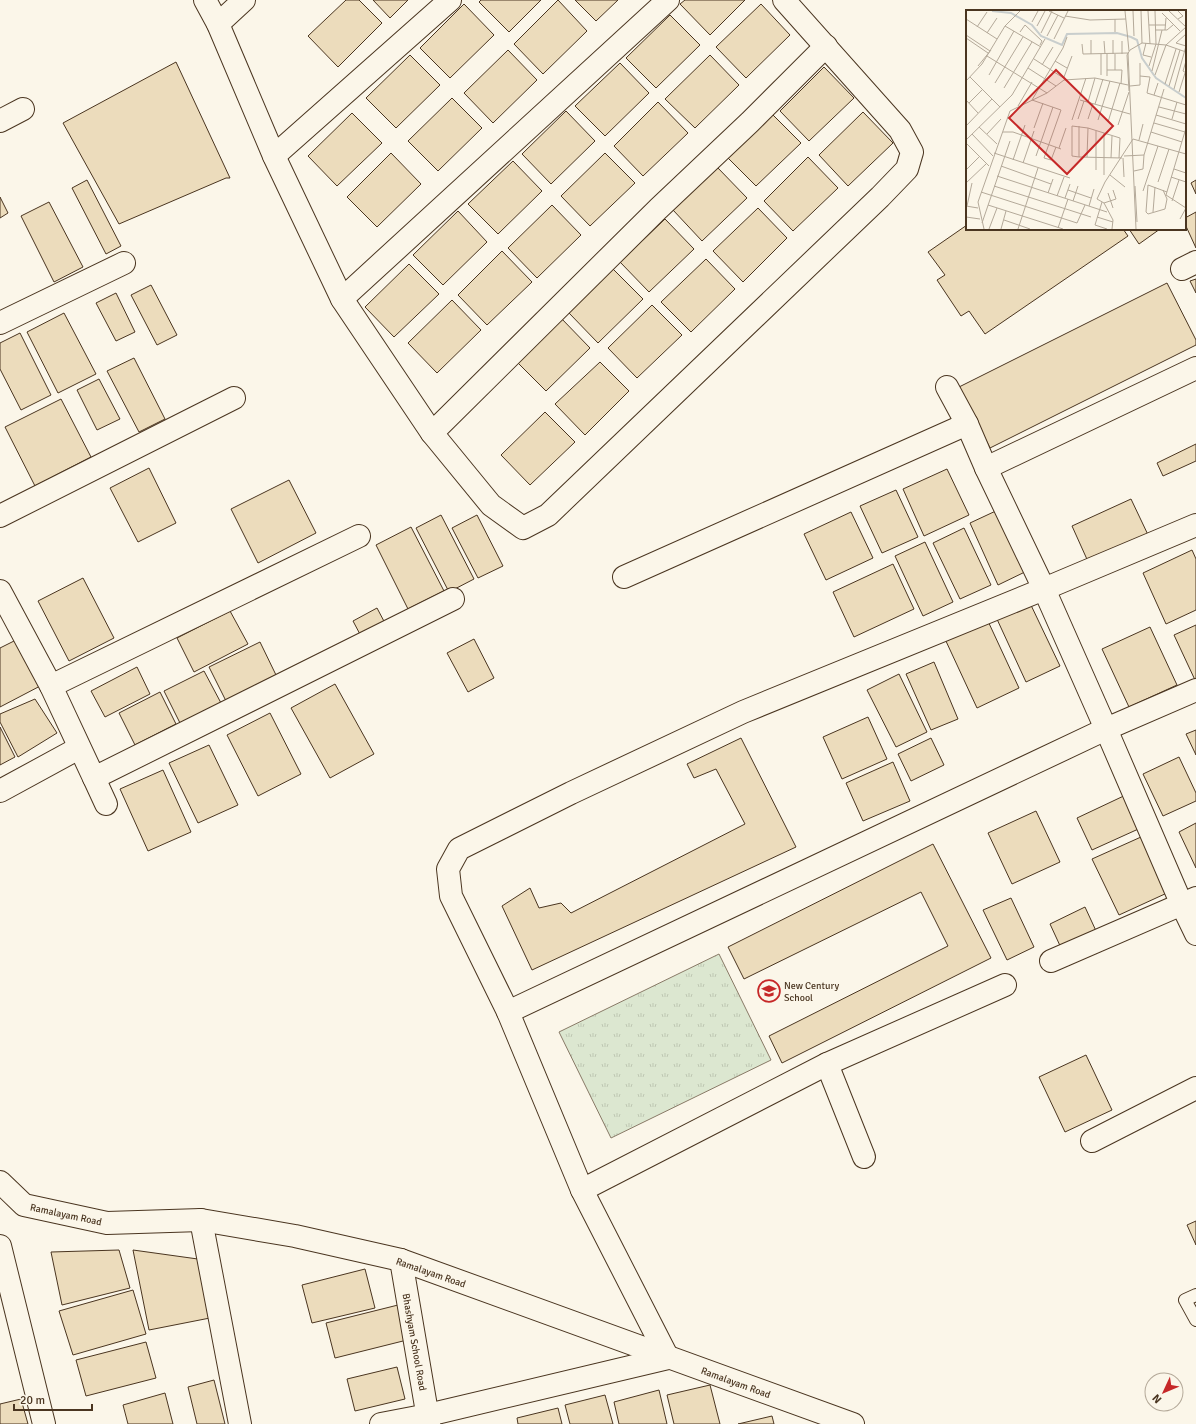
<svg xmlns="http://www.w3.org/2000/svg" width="1196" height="1424" font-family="Signika,sans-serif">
  <defs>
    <pattern id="grass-tufts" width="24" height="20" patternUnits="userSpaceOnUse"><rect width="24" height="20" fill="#dce7d0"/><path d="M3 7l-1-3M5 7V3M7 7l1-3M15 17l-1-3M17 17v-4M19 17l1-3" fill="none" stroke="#bec7b2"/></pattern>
  </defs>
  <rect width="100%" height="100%" fill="#fbf6e9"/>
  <polygon fill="url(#grass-tufts)" stroke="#887966" points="719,954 771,1060 611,1138 559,1032"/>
  <g fill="#ecdcbc" stroke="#4a3520">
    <polygon points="346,0 359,0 382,23 338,67 308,36"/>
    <polygon points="373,0 408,0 390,18"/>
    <polygon points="481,0 541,0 509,32 479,2"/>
    <polygon points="558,0 587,31 543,74 514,44"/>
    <polygon points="575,0 618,0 596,21"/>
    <polygon points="685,0 745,0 710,35 680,4"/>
    <polygon points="464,4 494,35 450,78 420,48"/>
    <polygon points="761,4 790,35 746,78 716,47"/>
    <polygon points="670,15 700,45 656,88 626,58"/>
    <polygon points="508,50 537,80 493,123 464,93"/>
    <polygon points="410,55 440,85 396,128 366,98"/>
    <polygon points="710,55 739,85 695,128 665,99"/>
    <polygon points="176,62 230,178 226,178 119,224 63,123"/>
    <polygon points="620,63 649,93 605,136 575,106"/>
    <polygon points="824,67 854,98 809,141 780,111"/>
    <polygon points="452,98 482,128 438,171 408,141"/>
    <polygon points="658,102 688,133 643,176 614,146"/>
    <polygon points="566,111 595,141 551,184 522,154"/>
    <polygon points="863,112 893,143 848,186 819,155"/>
    <polygon points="352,113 382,143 337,186 308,156"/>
    <polygon points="771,113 801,143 756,186 727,157"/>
    <polygon points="391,153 421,184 377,227 347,197"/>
    <polygon points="605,153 635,183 590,226 561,196"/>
    <polygon points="808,157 838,188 793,231 764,201"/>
    <polygon points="513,161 542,191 498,234 468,204"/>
    <polygon points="717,167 747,198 702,241 673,210"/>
    <polygon points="87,180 121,246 106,254 72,188"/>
    <polygon points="1196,180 1196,194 1191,183"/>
    <polygon points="0,197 8,213 0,218"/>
    <polygon points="49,202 83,267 54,282 21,216"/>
    <polygon points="552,205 581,235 537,278 508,248"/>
    <polygon points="758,208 787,238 743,282 713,251"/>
    <polygon points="458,211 487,242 443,285 413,255"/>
    <polygon points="1196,212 1196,248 1185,224 1185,218"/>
    <polygon points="665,219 694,249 649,292 620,262"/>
    <polygon points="967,225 967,229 1123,229 1128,236 985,334 969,311 961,316 937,280 945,275 928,252"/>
    <polygon points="1129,229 1160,229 1139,244"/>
    <polygon points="502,251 532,282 487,325 458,295"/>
    <polygon points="706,259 735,289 691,332 661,302"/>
    <polygon points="409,264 439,294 394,337 365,307"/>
    <polygon points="613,269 643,299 598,343 569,313"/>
    <polygon points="1196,279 1196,293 1190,281"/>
    <polygon points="1167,283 1196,340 1196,345 990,448 959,387"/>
    <polygon points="151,285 177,335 157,345 131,295"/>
    <polygon points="116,293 135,332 116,341 96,303"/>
    <polygon points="452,300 481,330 437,373 408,343"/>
    <polygon points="652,305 682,335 637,378 608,348"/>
    <polygon points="64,313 96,374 58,393 27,332"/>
    <polygon points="560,317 590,348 546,391 516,361"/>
    <polygon points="20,333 51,395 21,410 0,369 0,343"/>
    <polygon points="134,358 165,419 139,432 107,371"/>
    <polygon points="600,362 629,391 585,435 555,404"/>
    <polygon points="99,379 120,419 97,430 77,390"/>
    <polygon points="61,399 91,457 35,486 5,427"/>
    <polygon points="545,412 575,442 530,485 501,455"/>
    <polygon points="1196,444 1196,461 1163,476 1157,463"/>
    <polygon points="149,468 176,523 138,542 110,488"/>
    <polygon points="947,469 969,515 924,536 903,489"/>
    <polygon points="289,480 316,533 258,563 231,509"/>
    <polygon points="896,490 918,537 882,553 860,506"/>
    <polygon points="1131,499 1150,539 1090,566 1072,526"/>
    <polygon points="1000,509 1029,570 998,585 970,523"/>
    <polygon points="851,512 873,558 826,580 804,534"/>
    <polygon points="441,515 474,579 449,592 416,528"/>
    <polygon points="477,515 503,566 478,578 452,528"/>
    <polygon points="411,527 444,591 408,609 376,545"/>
    <polygon points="964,528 991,585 960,599 933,543"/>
    <polygon points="925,542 953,602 923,616 895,556"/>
    <polygon points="1192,550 1196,559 1196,610 1166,624 1143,573"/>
    <polygon points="893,564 914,609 854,637 833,592"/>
    <polygon points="83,578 114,638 69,661 38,601"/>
    <polygon points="1029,601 1060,666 1026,682 996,617"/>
    <polygon points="377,608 386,625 362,638 353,621"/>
    <polygon points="230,611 248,644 194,672 177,638"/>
    <polygon points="987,619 1019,688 977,708 945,639"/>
    <polygon points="1196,625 1196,679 1195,680 1174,635"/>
    <polygon points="1150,627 1177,685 1129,707 1102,649"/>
    <polygon points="20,638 44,684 0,707 0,648"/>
    <polygon points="474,639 494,678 468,692 447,653"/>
    <polygon points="260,642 276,675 226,701 209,667"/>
    <polygon points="934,662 958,719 931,730 906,674"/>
    <polygon points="137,667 150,694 105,717 91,691"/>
    <polygon points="204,671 221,703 180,723 164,691"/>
    <polygon points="899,674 927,732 896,747 867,690"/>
    <polygon points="335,684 374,754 330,778 291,708"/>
    <polygon points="160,692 176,724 135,745 119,713"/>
    <polygon points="35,699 57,733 18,757 0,722 0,714"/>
    <polygon points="270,713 301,774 258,796 227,735"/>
    <polygon points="868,717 887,759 842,779 823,737"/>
    <polygon points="0,727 15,757 0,765"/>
    <polygon points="1196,730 1196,755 1186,734"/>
    <polygon points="741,738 796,847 532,970 502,906 530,888 539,908 561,903 571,913 745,824 716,769 694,778 687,764"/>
    <polygon points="931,738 944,765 911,781 898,754"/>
    <polygon points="209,745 238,805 198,823 169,763"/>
    <polygon points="1179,757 1196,793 1196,801 1163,816 1143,774"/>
    <polygon points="893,762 910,801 863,821 846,783"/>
    <polygon points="163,770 191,832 148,851 120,789"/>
    <polygon points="1130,793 1145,826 1092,850 1077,818"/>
    <polygon points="1036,811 1060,862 1012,884 988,833"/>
    <polygon points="1196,823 1196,868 1179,832"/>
    <polygon points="1141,837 1167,893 1119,915 1092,859"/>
    <polygon points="933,844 991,958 782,1063 769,1036 948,946 921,892 744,979 728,947"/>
    <polygon points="1011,898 1034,947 1007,960 983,910"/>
    <polygon points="1085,907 1097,933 1062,950 1050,924"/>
    <polygon points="1086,1055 1112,1110 1065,1132 1039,1077"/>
    <polygon points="1196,1221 1196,1245 1187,1225"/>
    <polygon points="119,1250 130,1288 62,1305 51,1252"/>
    <polygon points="133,1250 205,1260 215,1317 149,1330"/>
    <polygon points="365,1269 375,1308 312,1323 302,1285"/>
    <polygon points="133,1290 146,1334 73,1355 59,1311"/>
    <polygon points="398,1305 407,1340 335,1358 326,1323"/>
    <polygon points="146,1342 156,1378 86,1396 76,1360"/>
    <polygon points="397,1367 405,1399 355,1411 347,1379"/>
    <polygon points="214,1380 225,1424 197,1424 188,1387"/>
    <polygon points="710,1385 720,1424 674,1424 667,1395"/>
    <polygon points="659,1390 667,1424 619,1424 614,1402"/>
    <polygon points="165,1393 173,1424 128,1424 123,1405"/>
    <polygon points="605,1395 613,1424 570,1424 565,1405"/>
    <polygon points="21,1399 28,1424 0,1424 0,1404"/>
    <polygon points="558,1408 562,1424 518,1424 517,1418"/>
    <polygon points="772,1416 774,1424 738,1424"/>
  </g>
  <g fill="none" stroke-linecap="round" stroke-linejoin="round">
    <g stroke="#4a3520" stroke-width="14">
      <polyline id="lane" points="1196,1295 1185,1300 1196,1320"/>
    </g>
    <g stroke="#4a3520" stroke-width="24">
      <g id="street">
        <polyline points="205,0 218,24 274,156 342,299 432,433 491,505 523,528 548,515 880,197 907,169 912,152 900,130 784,0"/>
        <polyline points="218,24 244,0"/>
        <polyline points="0,121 23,109"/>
        <polyline points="274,156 450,0"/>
        <polyline points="1182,269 1196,262"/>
        <polyline points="342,299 668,0"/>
        <polyline points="0,323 124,263"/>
        <polyline points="947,387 967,424 986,468 1044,589 1106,729 1182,905 1196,934"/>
        <polyline points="432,433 658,209 750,122 826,46"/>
        <polyline points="986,468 1196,368"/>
        <polyline points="0,516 234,398"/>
        <polyline points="624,577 967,424"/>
        <polyline points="0,591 51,686 94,778 453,599"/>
        <polyline points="51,686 359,536"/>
        <polyline points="94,778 106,804"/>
        <polyline points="0,791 79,748"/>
        <polyline points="1051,961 1196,898"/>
        <polyline points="508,1012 1106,729 1196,690"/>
        <polyline points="827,1064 864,1157"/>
        <polyline points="1092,1141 1196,1088"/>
        <polyline points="582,1190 827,1064 1005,985"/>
        <polyline points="201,1220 240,1424"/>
        <polyline points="0,1246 44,1424"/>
        <polyline points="401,1260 429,1424"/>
        <polyline points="381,1424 428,1415 668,1358 582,1190 508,1012 451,896 448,869 459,849 571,793 743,712 1044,589 1196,525"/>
      </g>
    </g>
    <g stroke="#4a3520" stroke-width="24">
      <polyline id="secondary" points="0,1182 24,1205 107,1223 201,1220 295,1236 401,1260 853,1424"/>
    </g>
    <use href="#lane" stroke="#fbf6e9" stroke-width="12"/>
    <use href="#street" stroke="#fbf6e9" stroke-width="22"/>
    <use href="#secondary" stroke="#fbf6e9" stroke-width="22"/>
  </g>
  <defs>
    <g id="school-ring" transform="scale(1.15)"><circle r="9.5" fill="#fbf6e9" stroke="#c62828" stroke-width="1.5"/><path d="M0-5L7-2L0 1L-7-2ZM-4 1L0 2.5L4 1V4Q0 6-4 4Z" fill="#c62828"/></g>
  </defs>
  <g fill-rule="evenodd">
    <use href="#school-ring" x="769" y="991"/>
  </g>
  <g text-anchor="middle" stroke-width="3" stroke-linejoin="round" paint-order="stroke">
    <g font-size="10" fill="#4a3520" stroke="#fbf6e9" text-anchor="start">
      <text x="784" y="989">New Century<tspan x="784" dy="12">School</tspan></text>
    </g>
    <g font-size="10" fill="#4a3520" stroke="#fbf6e9">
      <text transform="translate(66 1214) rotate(12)" y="4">Ramalayam Road</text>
      <text transform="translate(431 1272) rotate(19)" y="4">Ramalayam Road</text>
      <text transform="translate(415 1342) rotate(80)" y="4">Bhashyam School Road</text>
      <text transform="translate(736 1382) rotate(20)" y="4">Ramalayam Road</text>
    </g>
  </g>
  <g transform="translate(966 10)">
    <rect width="220" height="220" fill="#fbf6e9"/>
    <path fill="none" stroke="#c9cecd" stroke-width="2" d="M26,1L45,3L66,15L75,26L96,35L101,24L151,23L165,27L171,30L176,48L190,68L220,88"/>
    <path fill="none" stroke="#b4a999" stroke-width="1" d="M83,1L98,8M159,1L163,41M167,1L168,26M175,1L176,33M182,1L184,34M203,1L220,17M212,1L217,6L212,9M196,3L214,21M99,6L124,10L160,9M0,9L31,29M149,9V22M66,12L72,1M183,15H200M39,16L75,37M71,16L79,1M11,17L21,2M189,20H201L207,15M199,20L200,8M54,22L59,15L76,31L74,35M21,23L31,8M75,23L86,1M0,25L24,41M81,26L92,5M0,28L22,43M88,29L102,1M125,30V44M147,30V44M138,31L139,44M156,31V44M180,33L177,45L185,47M116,34L117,44L162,43M220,36L210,33L220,24M162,43L170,219M135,44V65M141,44V66M149,44V60M21,46L81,83M68,49L99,69M89,51L101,58M220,51L217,61L220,63M76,55L87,37M12,56L25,40M183,56L190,34L189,1M62,58L90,76M141,60H156L155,74M186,61L196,20M23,65L48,21M189,65L200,35L220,42M174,66L184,67L181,83L220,95M4,67L34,97M98,67L106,46M0,71L16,54L39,16L54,1M29,73L57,27M199,74L210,39M164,76L174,75V53M203,76L214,40M38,78L66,32M208,79L220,36M163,81L161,45L164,40L176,33L200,35L220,17M213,82L219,63M188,85L192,73M0,90L12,103M114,90L164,104M122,92L129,68M3,93L17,79M129,94L137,69M52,96L66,72M193,97L220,104M190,105L220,114M112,109L118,91M122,109L127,94M206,109L211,92M106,110L120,68M132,110L144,71M142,112L154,73M188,113L219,122M152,115L163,82M0,116L26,89M113,116V147M13,117L31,134M68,118L77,93M220,118L200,185L220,198M37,122H47L95,139M185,122L216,132M6,124L27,146M21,124L35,109M167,129L220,144M0,130L46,85L79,29M173,130L177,114M0,133L23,156M90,137L85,150L78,148L95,100L66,90L97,38L101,27M93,138L100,118M28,143L104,168M70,146L87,97M158,146L178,145M121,147L122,118M145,148L146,126M153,148L154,128L122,118L106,116V146L113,147L156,148M157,148L158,167M47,150L59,115M57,153L68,121M35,156L85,174M208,159L220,163M0,160L13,147M130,160V121M168,161L177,159L178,145L198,79M138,165V123M144,165L159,177M31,166L141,202M205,167L220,172M192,172L203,139M0,173L20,154M28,176L125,207M169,176L171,212M102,180L125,188M197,180L201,189L199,199L182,204L180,202L182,175L201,182M177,181L192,136M15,182L111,213L119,195M82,183L87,169M142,183L147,198M91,186L98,167M99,188L104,174M107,191L112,176M206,191L213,170M136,192L129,215L141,219M138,193L150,189L147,180M22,195L97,219M0,196L12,198M1,196L6,173M123,196L128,179M187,202L189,177M0,207L14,209M131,207L147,212M214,209L220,198M38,210L64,219M16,213L44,131M92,218L102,189M18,219L12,192L44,101L81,83L98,70L129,68L162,75M23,219L31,198M35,219L40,201M52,219L72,158M146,219L147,210L138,193L131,189L139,172L167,129"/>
    <path fill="#c62828" fill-opacity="0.15" stroke="#c62828" stroke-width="2" d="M90,60L147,116L101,164L43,108Z"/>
    <rect width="220" height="220" fill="none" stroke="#4a3520" stroke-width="2"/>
  </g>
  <g transform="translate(1164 1392) rotate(226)"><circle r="19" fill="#fbf6e9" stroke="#b4a999"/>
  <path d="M0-3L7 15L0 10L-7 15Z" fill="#c62828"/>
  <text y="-6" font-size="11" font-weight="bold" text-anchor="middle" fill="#4a3520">N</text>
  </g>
  <path d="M14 1404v6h78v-6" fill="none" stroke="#4a3520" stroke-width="2"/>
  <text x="20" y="1404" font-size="12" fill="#4a3520" stroke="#fbf6e9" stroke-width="3" paint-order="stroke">20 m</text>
</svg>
